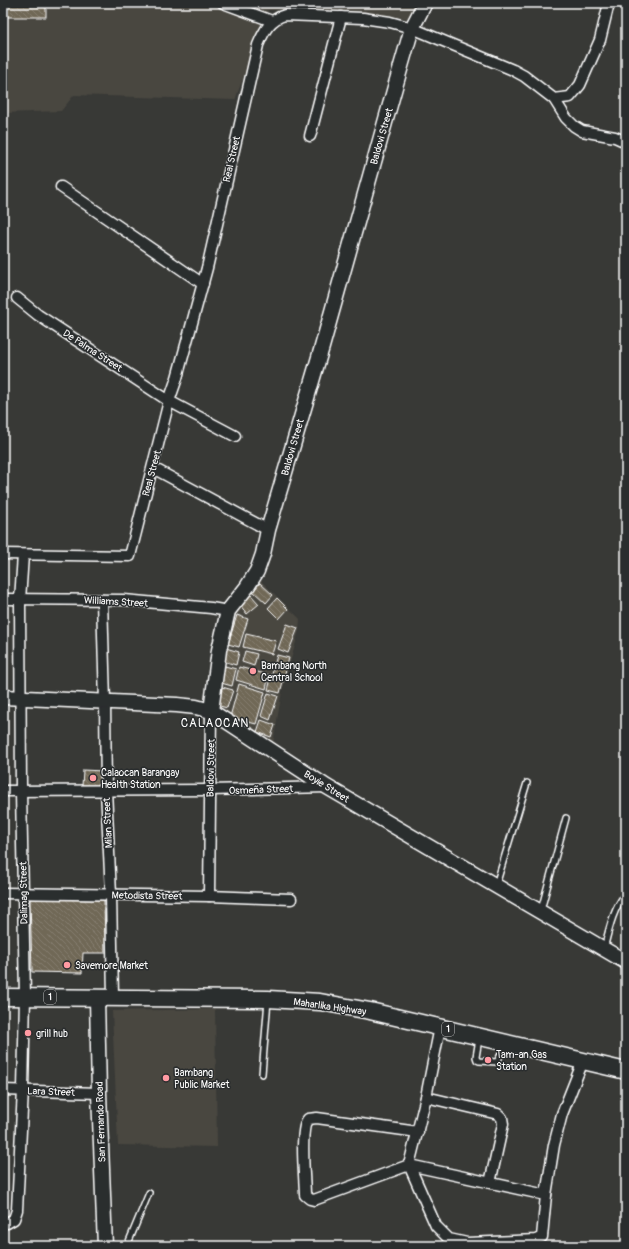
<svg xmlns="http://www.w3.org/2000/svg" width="629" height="1249" font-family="Pangolin,sans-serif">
  <defs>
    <pattern id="building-back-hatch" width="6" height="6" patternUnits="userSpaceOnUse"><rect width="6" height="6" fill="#706757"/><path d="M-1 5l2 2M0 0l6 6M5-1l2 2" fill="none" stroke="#857e70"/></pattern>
  </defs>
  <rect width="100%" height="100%" fill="#383936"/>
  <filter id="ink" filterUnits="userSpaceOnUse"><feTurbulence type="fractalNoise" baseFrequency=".025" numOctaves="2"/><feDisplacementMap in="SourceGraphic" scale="8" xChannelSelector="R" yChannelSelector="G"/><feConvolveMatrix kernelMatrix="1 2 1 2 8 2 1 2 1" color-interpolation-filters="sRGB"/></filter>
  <g filter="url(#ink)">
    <g fill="#494740">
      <polygon points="3,3 429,3 419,21 381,14 268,10 235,100 74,95 61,111 3,113"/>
      <polygon points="257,577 300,619 299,631 282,691 273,744 214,709 232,612"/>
      <polygon points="215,1009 217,1147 118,1145 112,1011"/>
    </g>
    <g fill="url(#building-back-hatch)" stroke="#fff">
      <rect x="3" y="3" width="43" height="14"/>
      <polygon points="260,583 273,595 266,603 253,591"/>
      <polygon points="251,595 259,604 247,614 240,605"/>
      <polygon points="277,598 288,609 279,619 268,608"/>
      <polygon points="237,615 248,619 239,647 228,644"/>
      <polygon points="287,624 298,628 288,653 278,649"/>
      <polygon points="246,634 276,641 272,654 243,647"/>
      <polygon points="226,648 239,652 236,665 223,661"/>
      <polygon points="245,651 257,654 254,666 242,662"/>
      <polygon points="277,655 289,658 280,693 268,690"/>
      <polygon points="225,666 236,669 232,686 221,683"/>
      <polygon points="239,667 269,675 266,689 236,680"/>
      <polygon points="239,684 265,692 256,724 230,717"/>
      <polygon points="222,687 233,690 227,708 216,705"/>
      <polygon points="268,693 278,696 270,720 261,716"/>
      <polygon points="261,720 275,725 271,737 257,732"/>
      <polygon points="83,770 103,771 102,787 82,786"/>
      <polygon points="30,899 104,900 105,953 83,953 82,973 32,972"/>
    </g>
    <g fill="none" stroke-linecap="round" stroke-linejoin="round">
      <g stroke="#fff" stroke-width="8">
        <g id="lane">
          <polyline points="496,885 527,783"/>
          <polyline points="541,910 566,818"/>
          <path d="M604,949C609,929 613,909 626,893"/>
          <polyline points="479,1039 476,1057 477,1060 479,1061 497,1062 505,1046"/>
          <polyline points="262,1074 268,1000"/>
          <polyline points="127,1246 149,1193"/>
        </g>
      </g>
      <g stroke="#fff" stroke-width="13">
        <g id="street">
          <polyline points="223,3 272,21"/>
          <polyline points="554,99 570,97 580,85 600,40 609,3"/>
          <polyline points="310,136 341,17"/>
          <polyline points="61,187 203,284"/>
          <polyline points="17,298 38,315 169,401 235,436"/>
          <polyline points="153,468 268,530"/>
          <path d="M3,554L130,556L169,401L177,378L207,268L258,45C264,31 270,19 285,15L363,18L390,22L412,28L513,70L524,76L554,99L566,118L574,126L582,131L615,137L626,142"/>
          <polyline points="3,599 124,600 211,608 228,611"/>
          <polyline points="102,600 105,702 106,790 111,894 113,997"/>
          <polyline points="3,791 210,790 327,787"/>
          <polyline points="3,893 209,896 291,899"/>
          <polyline points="209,896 211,711"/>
          <polyline points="440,1027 426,1097 409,1165 436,1226 449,1239 467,1243 536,1240 542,1237 546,1195 554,1145 562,1114 583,1061"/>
          <polyline points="3,1090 99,1093"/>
          <polyline points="426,1097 498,1114 502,1118 503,1124 490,1183"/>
          <path d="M418,1132L317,1118L308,1119C299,1129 305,1180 305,1195L310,1199L314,1200L409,1165L546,1195"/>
          <polyline points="3,1223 7,1223 14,1219 17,1210 23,1090 25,996 21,791 20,600 23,555"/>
        </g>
      </g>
      <g stroke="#fff" stroke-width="17">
        <g id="secondary">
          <polyline points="3,697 177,705 196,707 211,711 327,787 626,962"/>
          <polyline points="211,711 219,650 228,611 247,587 257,571 263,554 268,530 322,347 395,87 412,28 425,3"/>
          <polyline points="97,998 99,1093 105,1246"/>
        </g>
      </g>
      <g stroke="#fff" stroke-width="19">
        <polyline id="primary" points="3,997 268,999 320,1002 370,1011 626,1071"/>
      </g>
      <use href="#lane" stroke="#2a2d2e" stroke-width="5"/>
      <use href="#street" stroke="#2a2d2e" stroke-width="10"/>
      <use href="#secondary" stroke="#2a2d2e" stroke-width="14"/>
      <use href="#primary" stroke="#2a2d2e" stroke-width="16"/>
    </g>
  </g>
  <g fill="#ff9aa2" stroke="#2a2d2e" stroke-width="1.5">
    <circle cx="253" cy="671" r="4"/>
    <circle cx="93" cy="778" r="4"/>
    <circle cx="67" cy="965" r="4"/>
    <circle cx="28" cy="1033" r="4"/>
    <circle cx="488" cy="1060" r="4"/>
    <circle cx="166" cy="1078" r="4"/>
  </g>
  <g text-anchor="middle" stroke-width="3" stroke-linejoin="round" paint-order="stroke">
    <g fill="#2a2d2e" stroke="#bfc0c0" stroke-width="1">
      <rect x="44" y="990" width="12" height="14" rx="3"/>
      <rect x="442" y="1022" width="12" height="14" rx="3"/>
    </g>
    <g font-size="9" font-weight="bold" fill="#fff">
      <text x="50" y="1000">1</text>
      <text x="448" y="1032">1</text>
    </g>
    <g font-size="10" fill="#fff" stroke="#2a2d2e">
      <text transform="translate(381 136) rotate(-74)" y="4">Baldovi Street</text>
      <text transform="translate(231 159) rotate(-77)" y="4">Real Street</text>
      <text transform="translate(93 350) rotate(33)" y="4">De Palma Street</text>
      <text transform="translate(292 447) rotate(-74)" y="4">Baldovi Street</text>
      <text transform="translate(151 473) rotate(-75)" y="4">Real Street</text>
      <text transform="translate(116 601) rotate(3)" y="4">Williams Street</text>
      <text transform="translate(210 768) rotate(-89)" y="4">Baldovi Street</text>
      <text transform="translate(327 786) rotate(32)" y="4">Boyie Street</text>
      <text transform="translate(261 789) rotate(-2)" y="4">Osmeña Street</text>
      <text transform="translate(107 823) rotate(-93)" y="4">Milan Street</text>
      <text transform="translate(23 893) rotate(-91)" y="4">Dalimag Street</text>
      <text transform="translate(147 895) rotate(1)" y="4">Metodista Street</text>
      <text transform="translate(330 1006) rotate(8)" y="4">Maharlika Highway</text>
      <text transform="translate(51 1091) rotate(2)" y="4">Lara Street</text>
      <text transform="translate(100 1122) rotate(-92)" y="4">San Fernando Road</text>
    </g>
    <g font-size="10" fill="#fff" stroke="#2a2d2e" text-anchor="start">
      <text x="261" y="669">Bambang North<tspan x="261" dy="12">Central School</tspan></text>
      <text x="101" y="776">Calaocan Barangay<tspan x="101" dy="12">Health Station</tspan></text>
      <text x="75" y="969">Savemore Market</text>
      <text x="36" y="1037">grill hub</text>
      <text x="496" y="1058">Tam-an Gas<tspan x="496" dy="12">Station</tspan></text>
      <text x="174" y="1076">Bambang<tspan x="174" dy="12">Public Market</tspan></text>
    </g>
    <g font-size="12" letter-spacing="1" fill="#fff" stroke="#2a2d2e">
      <text x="215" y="727">CALAOCAN</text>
    </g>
  </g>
  <rect width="629" height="1249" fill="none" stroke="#2a2d2e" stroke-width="16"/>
  <rect x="8" y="8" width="613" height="1233" fill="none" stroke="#fff" stroke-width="1.5" filter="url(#ink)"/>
</svg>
